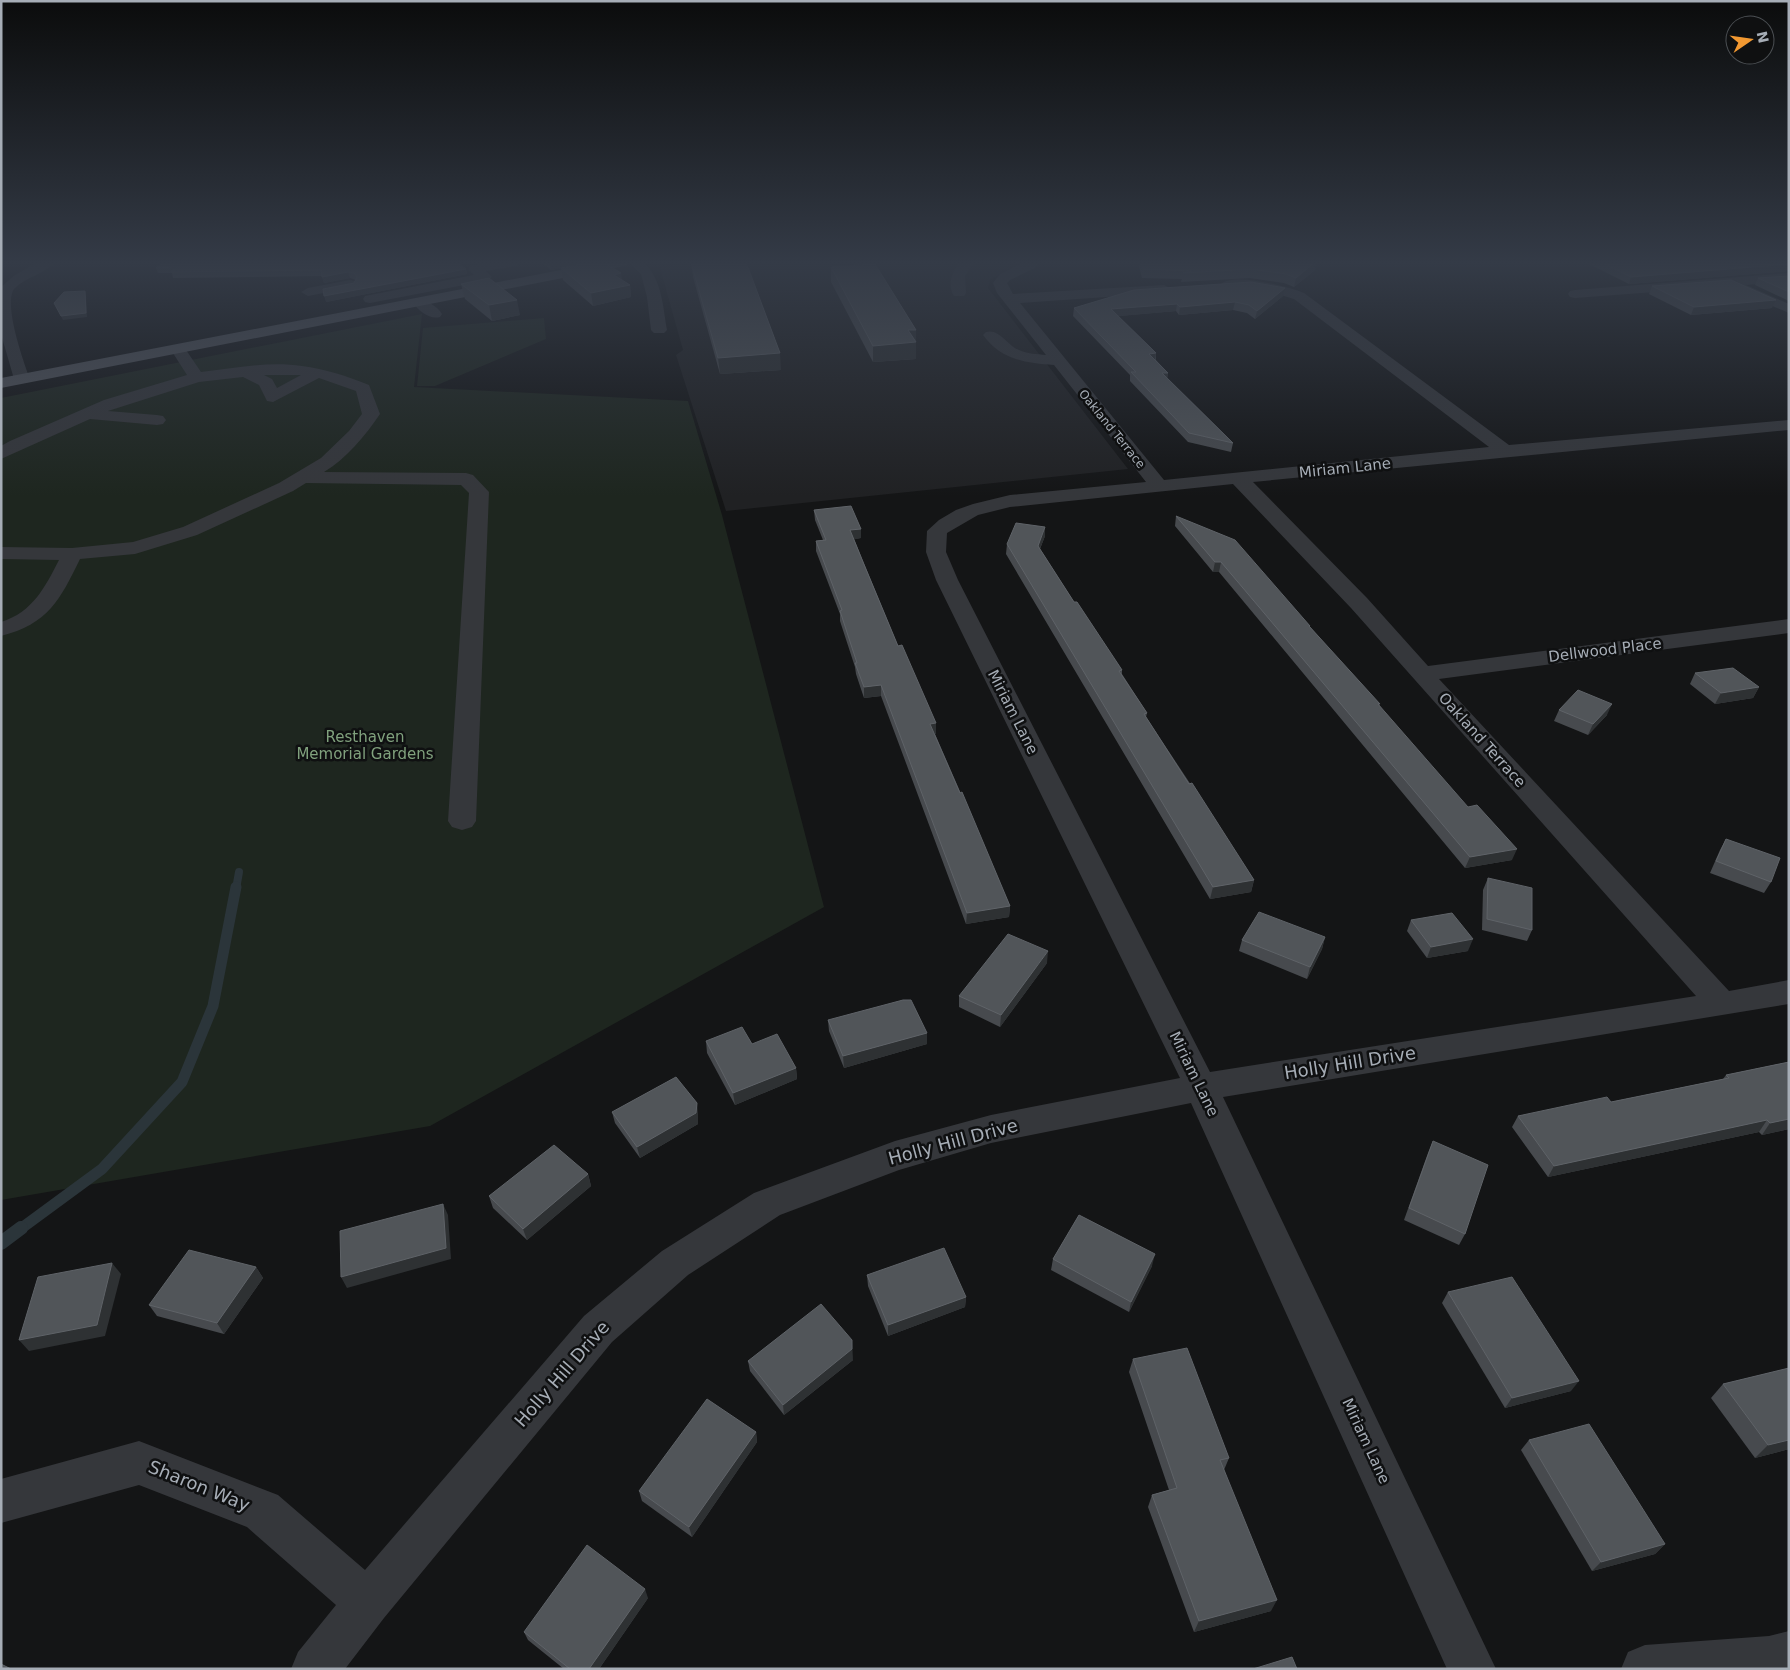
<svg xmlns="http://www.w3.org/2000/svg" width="1790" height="1670" font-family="'DejaVu Sans',sans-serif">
  <rect width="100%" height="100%" fill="#141516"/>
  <polygon fill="#202123" points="688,262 1020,262 990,280 988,288 1128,469 726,511 676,355 683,350 660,268"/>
  <g fill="#1e261f">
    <polygon points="422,314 414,387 688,401 722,515 824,907 430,1126 1,1200 1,398"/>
    <polygon points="544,318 546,339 435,386 417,386 423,328"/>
  </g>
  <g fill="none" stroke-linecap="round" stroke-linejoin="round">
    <polyline stroke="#2b353a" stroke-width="8" points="236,889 239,872"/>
    <polyline stroke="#2b353a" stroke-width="11" points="19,1230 102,1169 182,1082 213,1006 236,887"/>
    <polyline stroke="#2b353a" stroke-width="14" points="1,1243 21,1228"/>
    <g fill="#35373b" fill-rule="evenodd">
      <path d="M38,262H55C45,274 26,277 15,288C2,301 24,363 30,379L28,382H16L14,379L1,334V287L15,275Z"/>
      <polygon points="491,262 523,262 516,266 486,271 492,277 485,281 370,303 365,302 363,299 365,296 370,295 474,275 468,269 470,266"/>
      <path d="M628,262H643C662,278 663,307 667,330L664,333H654L651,330L647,297L641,274Z"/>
      <path d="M960,262H975L965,276L966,293L964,296H954C947,284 952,272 960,262Z"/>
      <path d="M1024,262H1038L1035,268L1010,280L1007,283L1013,294L1164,285L1171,289L1164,293L1020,303L1164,480L1489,447L1294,299L1264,290L1222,288L1220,285C1231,271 1289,287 1304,293L1509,445L1789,420V430L1253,482L1367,598L1428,666L1789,619V633L1439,679L1729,991L1789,980V1004L1223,1097L1496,1669H1447L1191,1103L991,1143L899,1170L780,1215L688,1275L612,1342L384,1618L345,1669H291L298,1652L336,1605L247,1527L139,1485L1,1523V1479L139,1441L278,1495L365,1570L584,1316L662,1251L754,1193L895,1141L991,1115L1180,1078L936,580L926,552L927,531L939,520L956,510L973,504L1010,495L1146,482L1054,365C1026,363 1001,360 983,335L986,332C999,328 1007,345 1019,350C1027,354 1037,354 1046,355L997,293L993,283L1000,274ZM1233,484L1351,608L1696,996L1210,1072L958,580L946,552L947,533L978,515L1010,507Z"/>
      <polygon points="1789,273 1789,281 1746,285 1789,304 1789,313 1735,290 1734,286 1575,298 1570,297 1568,294 1570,291 1575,290"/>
      <polygon points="350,280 355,281 357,284 355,287 308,296 301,292 308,288"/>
      <path d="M420,299C428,301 438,307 442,314L440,317C430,320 419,311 413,303L415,300Z"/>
      <path d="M179,345L184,347L201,372C234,368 269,361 302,366C325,369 347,376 369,385L380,414C365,436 347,458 324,472L466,473L473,475L489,492L476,821L472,827L462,830L452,827L448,821L469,493L461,485L306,483L293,491L197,535L135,554L80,559C60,600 48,624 1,636V622C33,612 45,587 59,560L1,559V547L72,548L133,542L183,527L279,483L321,458L349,431L362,414L356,391L319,378L273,402L267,401L259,385L243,377L199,382L108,411L157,415L163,416L166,420L163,424L157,425L90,419L1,459V446L10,441L104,400L187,375L171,350L174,347ZM264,375H301L277,388L272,379Z"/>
      <polygon points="1789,1631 1789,1669 1621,1669 1628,1652 1645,1645 1769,1636"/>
    </g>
    <polygon fill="#51545a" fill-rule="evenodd" points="602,262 631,262 624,266 1,388 1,378"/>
  </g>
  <g fill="#474a4e">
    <polygon points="542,262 587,262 587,263 551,270"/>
    <polygon points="691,262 781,370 720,374 693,277"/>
    <polygon points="1138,262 1316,262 1315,270 1294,287 1284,283 1250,278 1181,282 1182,279 1142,278"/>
    <polygon points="1587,262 1789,262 1789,271 1629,284 1587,263"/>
    <polygon points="831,267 915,342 916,359 873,362 831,282"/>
    <polygon points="156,268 466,269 467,274 326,302 354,283 356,280 350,278 324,283 322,276 173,278 172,273 158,273"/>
    <polygon points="561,268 622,280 630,285 631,297 593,306 563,280"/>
    <polygon points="1789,276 1789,301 1755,285 1758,278"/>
    <polygon points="461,284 520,315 492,321 465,299"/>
    <polygon points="1652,286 1772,308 1691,315 1649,294"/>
    <polygon points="1283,296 1255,319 1247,313 1233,310 1179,315 1176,311 1118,316 1156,353 1156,360 1168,373 1167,378 1233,443 1231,452 1188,442 1130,381 1130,375 1073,316 1074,308"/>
    <polygon points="814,510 861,529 861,538 854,539 898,646 936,734 935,734 1010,906 1009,917 966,924 881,696 864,698 856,674 855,667 840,621 840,614 816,551 816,541 823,540 815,520"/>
    <polygon points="1176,516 1310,626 1310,627 1380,707 1512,860 1465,868 1219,572 1213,572 1175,526"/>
    <polygon points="1045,536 1040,549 1074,602 1122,670 1122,674 1147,713 1146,717 1254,880 1251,892 1210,899 1006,554 1007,544"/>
    <polygon points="1695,673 1759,687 1753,698 1715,704 1690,684"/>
    <polygon points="1559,710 1607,715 1588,735 1554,721"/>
    <polygon points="1726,839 1771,882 1764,893 1710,873 1720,850"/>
    <polygon points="1488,878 1532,930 1527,941 1482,930 1483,890"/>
    <polygon points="1411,920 1468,951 1427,958 1407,931"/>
    <polygon points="1325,937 1322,949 1307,979 1239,951 1242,940"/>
    <polygon points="1047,963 1000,1027 959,1007 959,996"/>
    <polygon points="828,1020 927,1033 927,1044 844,1068 829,1031"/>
    <polygon points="706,1041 752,1044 796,1068 797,1079 735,1105 707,1053"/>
    <polygon points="1789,1062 1789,1129 1762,1135 1759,1132 1548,1177 1512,1127 1518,1116 1611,1102 1723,1079 1726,1075"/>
    <polygon points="612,1112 698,1114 698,1124 640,1158 615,1123"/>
    <polygon points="1433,1141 1465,1234 1459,1245 1404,1220 1428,1153"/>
    <polygon points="588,1174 591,1186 527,1240 493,1208 489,1196"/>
    <polygon points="1053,1259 1152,1266 1129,1312 1051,1270"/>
    <polygon points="256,1267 263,1278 224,1334 157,1316 149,1305"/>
    <polygon points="867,1275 966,1297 965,1307 888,1336 868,1286"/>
    <polygon points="1448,1292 1571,1391 1505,1408 1442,1303"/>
    <polygon points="1133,1359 1229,1458 1224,1470 1271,1611 1194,1632 1148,1507 1152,1495 1169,1490 1129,1372"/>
    <polygon points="853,1360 784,1415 750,1371 748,1361"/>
    <polygon points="1789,1368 1789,1449 1755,1458 1711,1398 1723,1384"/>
    <polygon points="756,1432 757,1442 692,1537 642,1501 639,1491"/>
    <polygon points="1529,1440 1665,1544 1655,1554 1592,1571 1521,1450"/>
    <polygon points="648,1598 599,1669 564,1669 528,1640 524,1632"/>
  </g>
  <g fill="#2e3133">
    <polygon points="549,262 587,262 587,263 551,270"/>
    <polygon points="1315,262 1316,262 1315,270 1294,287 1296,278"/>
    <polygon points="1789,264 1789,271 1629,284 1631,277"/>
    <polygon points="466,269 467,274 326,302 324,296"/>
    <polygon points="348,272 350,278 324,283 322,277"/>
    <polygon points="621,273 623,285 614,275"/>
    <polygon points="630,285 631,297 593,306 591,293"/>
    <polygon points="1285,288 1283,296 1255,319 1257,311"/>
    <polygon points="85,291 86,295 87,317 63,320 61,316"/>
    <polygon points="517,300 520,315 492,321 489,305"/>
    <polygon points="1776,300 1772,308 1691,315 1694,307"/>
    <polygon points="1235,302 1233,310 1179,315 1180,307"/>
    <polygon points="1177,304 1176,311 1110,317 1111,309"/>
    <polygon points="908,330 916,330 916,359 873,362 873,346"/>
    <polygon points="780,353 781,370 720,374 718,358"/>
    <polygon points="1156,353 1155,362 1149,354"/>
    <polygon points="1162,373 1168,373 1167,381"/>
    <polygon points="1045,527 1045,536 1037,556 1038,546"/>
    <polygon points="861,529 861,538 851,540 850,530"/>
    <polygon points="1215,562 1221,562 1219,572 1213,572"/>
    <polygon points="881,685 881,696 864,698 864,687"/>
    <polygon points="1759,687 1753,698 1715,704 1721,693"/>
    <polygon points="1612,704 1607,715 1588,735 1593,724"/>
    <polygon points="936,723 936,734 930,734 930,724"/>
    <polygon points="1517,849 1512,860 1465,868 1470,857"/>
    <polygon points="1254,880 1251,892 1210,899 1213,887"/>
    <polygon points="1010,906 1009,917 966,924 967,913"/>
    <polygon points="1325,937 1322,949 1307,979 1310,967"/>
    <polygon points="1473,939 1468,951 1427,958 1431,947"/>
    <polygon points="1048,951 1047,963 1000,1027 1001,1015"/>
    <polygon points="927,1033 927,1044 844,1068 843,1056"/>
    <polygon points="796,1068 797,1079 735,1105 733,1093"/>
    <polygon points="697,1103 698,1114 698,1124 640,1158 637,1147"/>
    <polygon points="1789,1119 1789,1129 1762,1135 1770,1123"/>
    <polygon points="1767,1120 1759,1132 1548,1177 1554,1166"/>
    <polygon points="588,1174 591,1186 527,1240 523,1229"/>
    <polygon points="443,1204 448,1215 451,1259 347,1288 341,1277"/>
    <polygon points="1155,1254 1152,1266 1129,1312 1131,1302"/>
    <polygon points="112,1263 121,1274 105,1336 29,1351 19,1340"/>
    <polygon points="256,1267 263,1278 224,1334 217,1323"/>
    <polygon points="966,1297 965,1307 888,1336 888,1325"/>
    <polygon points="852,1340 853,1360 784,1415 783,1405"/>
    <polygon points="1579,1381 1571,1391 1505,1408 1512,1398"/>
    <polygon points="756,1432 757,1442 692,1537 689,1527"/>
    <polygon points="1789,1440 1789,1449 1755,1458 1768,1445"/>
    <polygon points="1665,1544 1655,1554 1592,1571 1601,1562"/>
    <polygon points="645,1589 648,1598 599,1669 589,1669"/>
    <polygon points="1277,1600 1271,1611 1194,1632 1199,1621"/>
  </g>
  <g fill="#515559" stroke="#5f6368">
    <polygon points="163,262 457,262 466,269 324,296 323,289 354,283 357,277 354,273 348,272 322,277 321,270 171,272 177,267 156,268"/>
    <polygon points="591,262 603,262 621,273 614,275 630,285 591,293 561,268"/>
    <polygon points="691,262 746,262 780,353 718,358"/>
    <polygon points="1141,262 1315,262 1296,278 1286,274 1251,269 1183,273 1191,271 1143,269"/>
    <polygon points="1601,262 1789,262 1789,264 1631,277"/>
    <polygon points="875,264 916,330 908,330 916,342 873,346 831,267"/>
    <polygon points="1789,276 1789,292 1758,278"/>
    <polygon points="489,278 517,300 489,305 461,284"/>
    <polygon points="1731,280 1776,300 1694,307 1652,286"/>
    <polygon points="1251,282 1285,288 1257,311 1249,305 1235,302 1180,307 1177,304 1111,309 1156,353 1149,354 1168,373 1162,373 1233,443 1189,433 1131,372 1136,372 1074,308 1134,290"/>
    <polygon points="85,291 86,313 61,316 54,303 64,292"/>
    <polygon points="851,506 861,529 850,530 863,562 898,646 902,645 936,723 930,724 960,793 962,792 1010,906 967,913 881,685 864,687 855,663 857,663 840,611 842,610 816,541 826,540 814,510"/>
    <polygon points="1176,516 1235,540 1310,626 1309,626 1380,704 1378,704 1468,807 1477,805 1517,849 1470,857 1221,562 1215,562"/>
    <polygon points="1016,523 1045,527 1038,546 1074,602 1077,602 1122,670 1119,671 1147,713 1144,714 1189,784 1192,783 1254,880 1213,887 1007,544"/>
    <polygon points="1733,668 1759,687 1721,693 1695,673"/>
    <polygon points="1578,690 1612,704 1593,724 1559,710"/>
    <polygon points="1726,839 1780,858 1771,882 1716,861"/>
    <polygon points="1488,878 1532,888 1532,930 1487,919"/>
    <polygon points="1259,912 1325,937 1310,967 1242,940"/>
    <polygon points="1452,913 1473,939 1431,947 1411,920"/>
    <polygon points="1008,934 1048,951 1001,1015 959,996"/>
    <polygon points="903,1000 911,1000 927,1033 843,1056 828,1020"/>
    <polygon points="742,1027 752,1044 777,1034 796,1068 733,1093 706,1041"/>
    <polygon points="1789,1062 1789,1119 1770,1123 1767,1120 1554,1166 1518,1116 1607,1097 1611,1102 1729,1078 1726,1075"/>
    <polygon points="676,1077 697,1103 696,1113 637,1147 612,1112"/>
    <polygon points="1433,1141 1488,1165 1465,1234 1409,1208"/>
    <polygon points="554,1145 588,1174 523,1229 489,1196"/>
    <polygon points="443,1204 446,1248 341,1277 340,1231"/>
    <polygon points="1079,1215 1155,1254 1131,1302 1053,1259"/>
    <polygon points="944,1248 966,1297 888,1325 867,1275"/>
    <polygon points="189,1250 256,1267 217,1323 149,1305"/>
    <polygon points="112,1263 97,1325 19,1340 38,1277"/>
    <polygon points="1512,1277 1579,1381 1512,1398 1448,1292"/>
    <polygon points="821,1304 852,1340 852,1349 783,1405 748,1361"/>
    <polygon points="1187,1348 1229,1458 1220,1460 1277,1600 1199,1621 1152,1495 1177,1488 1133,1359"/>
    <polygon points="1789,1368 1789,1440 1768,1445 1723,1384"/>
    <polygon points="707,1399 756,1432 689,1527 639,1491"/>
    <polygon points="1589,1424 1665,1544 1601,1562 1529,1440"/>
    <polygon points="587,1545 645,1589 589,1669 570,1669 524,1632"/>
    <polygon points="1292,1657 1297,1669 1253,1669"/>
    <polygon points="1,1664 11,1669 1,1669"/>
  </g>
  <linearGradient id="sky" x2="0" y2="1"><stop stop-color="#0b0c0c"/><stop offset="0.53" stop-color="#343b47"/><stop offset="1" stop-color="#343b47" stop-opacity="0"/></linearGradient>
  <rect width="1790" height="496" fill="url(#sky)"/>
  <g text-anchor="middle" stroke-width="5" stroke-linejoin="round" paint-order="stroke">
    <g font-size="12" fill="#a6adb6" stroke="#0f1011">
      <text transform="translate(1112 429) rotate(51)" y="4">Oakland Terrace</text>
    </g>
    <g font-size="15" fill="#a6adb6" stroke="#0f1011">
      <text transform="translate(1345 468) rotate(-6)" y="5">Miriam Lane</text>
      <text transform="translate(1605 650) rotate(-7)" y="5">Dellwood Place</text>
      <text transform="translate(1013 712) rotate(63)" y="5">Miriam Lane</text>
      <text transform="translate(1482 740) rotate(48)" y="5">Oakland Terrace</text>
      <text transform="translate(1194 1074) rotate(64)" y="5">Miriam Lane</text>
      <text transform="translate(1366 1441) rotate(65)" y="5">Miriam Lane</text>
    </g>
    <g font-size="15" fill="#80a17d" stroke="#0f1011">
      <text x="365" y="742">Resthaven<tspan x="365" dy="17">Memorial Gardens</tspan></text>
    </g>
    <g font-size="18" fill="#a6adb6" stroke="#0f1011">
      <text transform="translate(1350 1063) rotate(-9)" y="6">Holly Hill Drive</text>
      <text transform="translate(953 1142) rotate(-15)" y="6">Holly Hill Drive</text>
      <text transform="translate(562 1374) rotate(-49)" y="6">Holly Hill Drive</text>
      <text transform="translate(199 1486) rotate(22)" y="6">Sharon Way</text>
    </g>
  </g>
  <rect width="1790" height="1670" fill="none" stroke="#a6adb6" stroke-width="5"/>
  <g transform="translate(1750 40) rotate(77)"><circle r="24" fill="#0f1011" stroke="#4b4f53"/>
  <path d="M0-4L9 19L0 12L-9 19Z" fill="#f19831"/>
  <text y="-8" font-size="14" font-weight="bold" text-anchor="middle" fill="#a6adb6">N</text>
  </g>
</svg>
